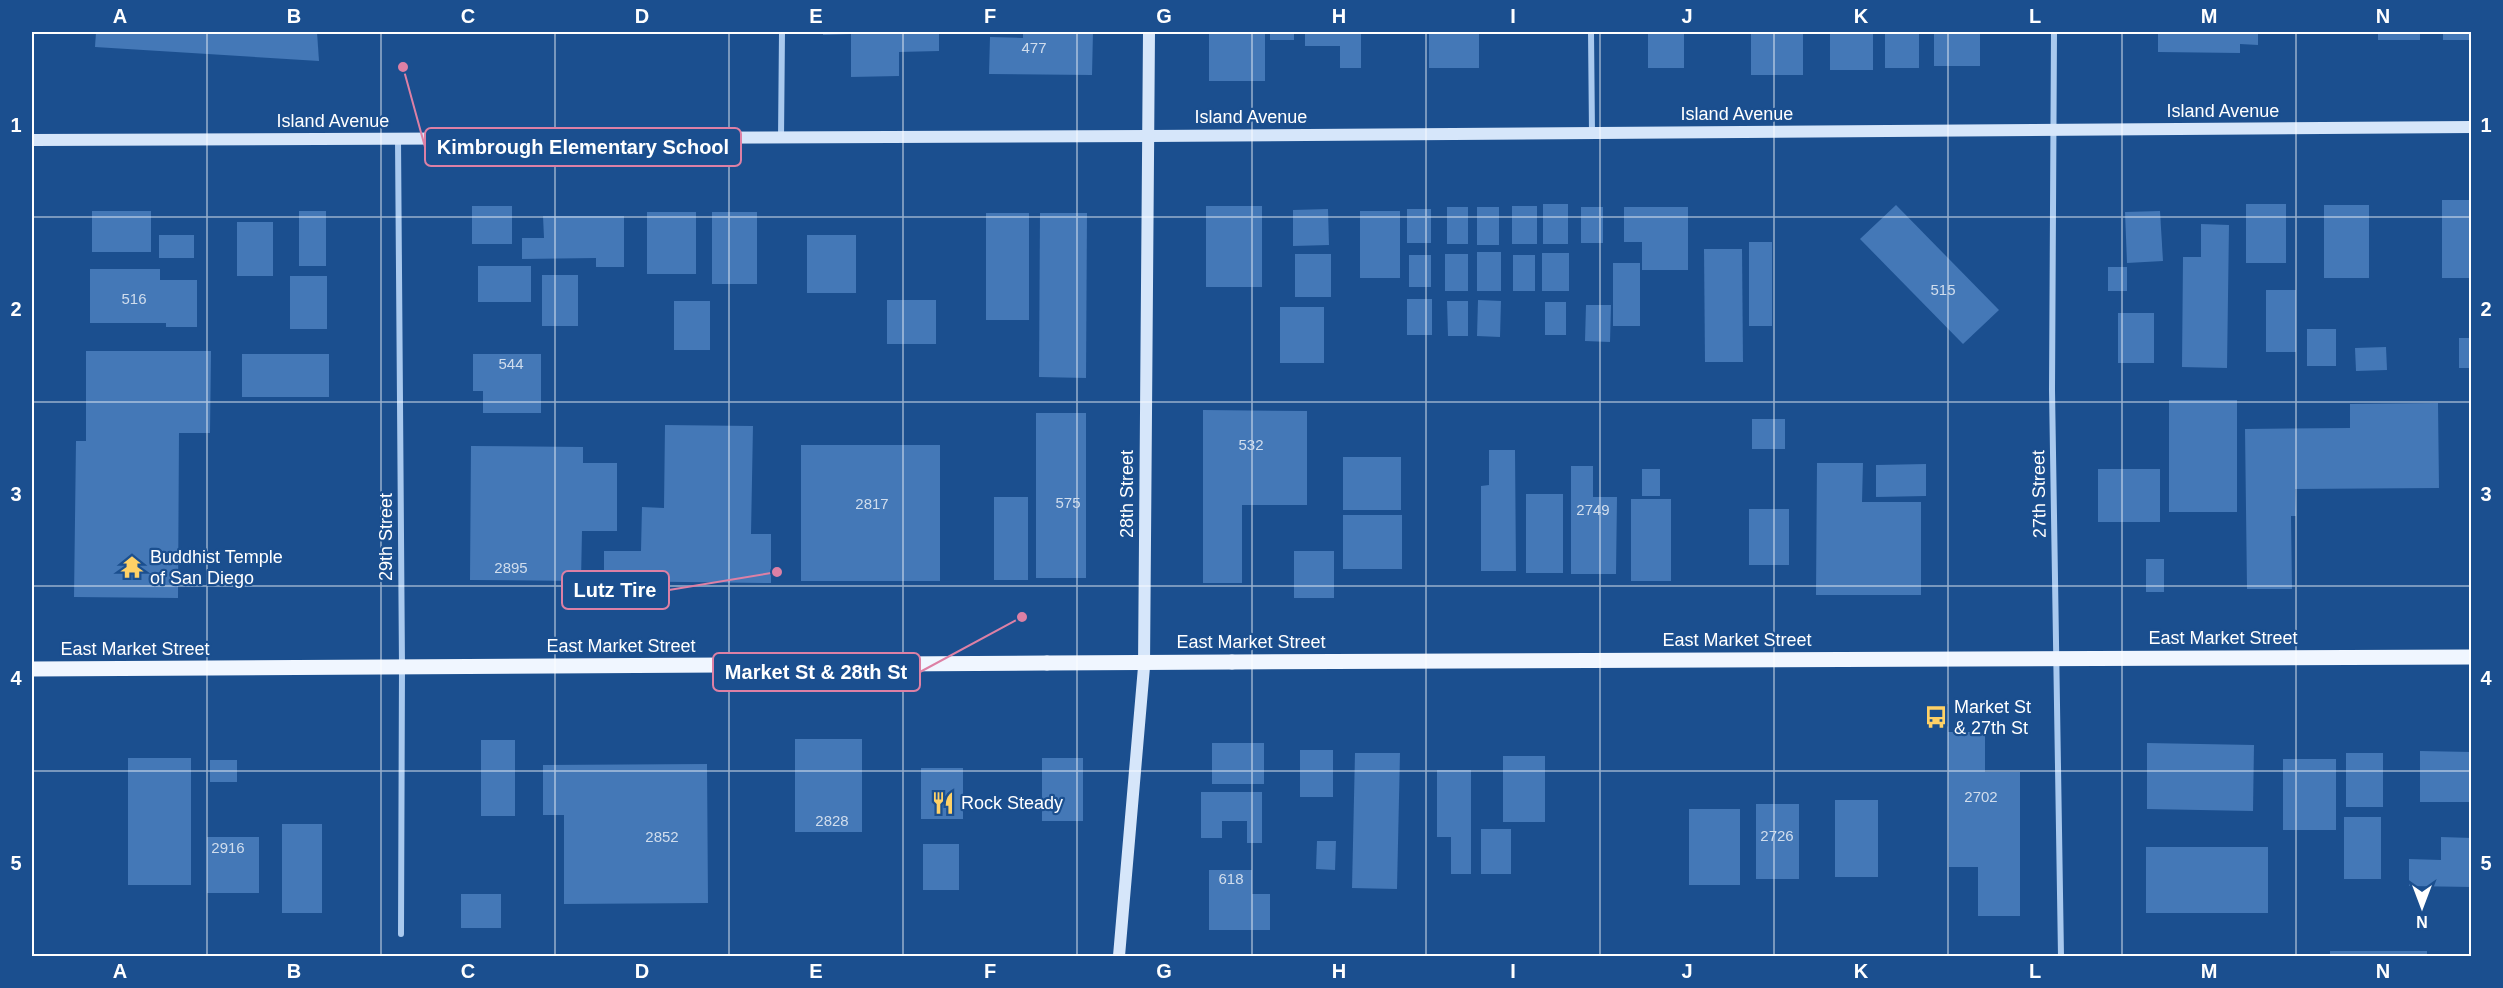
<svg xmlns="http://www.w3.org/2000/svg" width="2503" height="988" font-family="Arial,sans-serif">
  <rect width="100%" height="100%" fill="#1b4f8f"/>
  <g fill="#4478b7">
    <polygon points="96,32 317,32 319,61 95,47"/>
    <polygon points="823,32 939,32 939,51 899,52 899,76 851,77 851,34 823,35"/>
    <polygon points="1023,32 1093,32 1092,75 989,74 990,37 1023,38"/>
    <rect x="1209" y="32" width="56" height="49"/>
    <rect x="1270" y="32" width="24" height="8"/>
    <polygon points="1305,32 1361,32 1361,68 1340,68 1340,46 1305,46"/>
    <polygon points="1429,32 1479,34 1479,68 1429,68"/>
    <rect x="1648" y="32" width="36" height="36"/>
    <rect x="1751" y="32" width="52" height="43"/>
    <rect x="1830" y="32" width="43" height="38"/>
    <rect x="1885" y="32" width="34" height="36"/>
    <rect x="1934" y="32" width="46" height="34"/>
    <polygon points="2158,32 2258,32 2258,45 2240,44 2240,53 2158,52"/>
    <rect x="2378" y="32" width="42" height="8"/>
    <rect x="2443" y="32" width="29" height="8"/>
    <rect x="2442" y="200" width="30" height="78"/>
    <rect x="1543" y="204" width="25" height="40"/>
    <rect x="2246" y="204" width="40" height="59"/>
    <polygon points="1896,205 1999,310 1963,344 1860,239"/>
    <rect x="2324" y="205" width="45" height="73"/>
    <rect x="472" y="206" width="40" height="38"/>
    <rect x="1206" y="206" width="56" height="81"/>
    <rect x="1512" y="206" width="25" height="38"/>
    <rect x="1447" y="207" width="21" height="37"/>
    <rect x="1477" y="207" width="22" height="38"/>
    <rect x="1581" y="207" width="22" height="36"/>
    <polygon points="1624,207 1688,207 1688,270 1642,270 1642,242 1624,242"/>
    <polygon points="1328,209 1329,245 1293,246 1293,210"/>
    <rect x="1407" y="209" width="24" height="34"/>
    <rect x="92" y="211" width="59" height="41"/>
    <rect x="299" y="211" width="27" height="55"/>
    <rect x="1360" y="211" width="40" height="67"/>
    <polygon points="2160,211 2163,261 2127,263 2125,212"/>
    <rect x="647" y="212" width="49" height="62"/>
    <rect x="712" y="212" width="45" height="72"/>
    <rect x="986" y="213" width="43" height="107"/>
    <polygon points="1040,213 1087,213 1086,378 1039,377"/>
    <polygon points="543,216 624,216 624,267 596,267 596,258 522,259 522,238 544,238"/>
    <rect x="237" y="222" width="36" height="54"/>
    <polygon points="2201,224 2229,225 2227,368 2182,367 2183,257 2201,257"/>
    <rect x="159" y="235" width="35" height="23"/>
    <rect x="807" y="235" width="49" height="58"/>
    <rect x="1749" y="242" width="23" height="84"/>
    <polygon points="1704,249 1742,249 1743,362 1705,362"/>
    <rect x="1477" y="252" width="24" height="39"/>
    <rect x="1542" y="253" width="27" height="38"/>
    <rect x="1295" y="254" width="36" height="43"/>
    <rect x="1445" y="254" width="23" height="37"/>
    <rect x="1409" y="255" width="22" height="32"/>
    <rect x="1513" y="255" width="22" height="36"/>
    <rect x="1613" y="263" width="27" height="63"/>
    <rect x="478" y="266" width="53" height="36"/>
    <rect x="2108" y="267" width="19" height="24"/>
    <polygon points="90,269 160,269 160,280 197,280 197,327 166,327 166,323 90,323"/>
    <rect x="542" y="275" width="36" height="51"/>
    <rect x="290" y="276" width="37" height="53"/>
    <rect x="2266" y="290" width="30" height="62"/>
    <rect x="1407" y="299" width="25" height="36"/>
    <rect x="887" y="300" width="49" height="44"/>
    <polygon points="1478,300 1501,301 1500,337 1477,336"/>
    <rect x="674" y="301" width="36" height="49"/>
    <polygon points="1447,301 1468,301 1468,336 1448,336"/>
    <rect x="1545" y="302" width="21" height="33"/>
    <polygon points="1586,305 1611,305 1610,342 1585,341"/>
    <rect x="1280" y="307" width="44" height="56"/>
    <rect x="2118" y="313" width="36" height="50"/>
    <rect x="2307" y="329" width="29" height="37"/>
    <rect x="2459" y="338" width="13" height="30"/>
    <polygon points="2386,347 2387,370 2356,371 2355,348"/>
    <polygon points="86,351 211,351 210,433 179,433 178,598 74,597 76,441 86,441"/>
    <rect x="242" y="354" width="87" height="43"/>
    <polygon points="473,354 541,354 541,413 483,413 483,391 473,391"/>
    <rect x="2169" y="400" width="68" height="112"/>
    <polygon points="2438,403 2439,488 2295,489 2296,516 2291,516 2292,589 2247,589 2245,429 2350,428 2350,404"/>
    <polygon points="1203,410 1307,411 1307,505 1242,505 1242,583 1203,583"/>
    <rect x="1036" y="413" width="50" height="165"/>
    <rect x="1752" y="419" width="33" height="30"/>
    <polygon points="665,425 753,426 751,534 771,534 771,583 604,581 604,551 641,551 642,507 664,508"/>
    <rect x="801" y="445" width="139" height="136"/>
    <polygon points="471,446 583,447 583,463 617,463 617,531 582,531 581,581 470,580"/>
    <polygon points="1489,450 1515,450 1516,571 1481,571 1481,486 1489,485"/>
    <rect x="1343" y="457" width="58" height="53"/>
    <polygon points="1817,463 1863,463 1862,502 1921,502 1921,595 1816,595"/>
    <polygon points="1926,464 1926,496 1876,497 1876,465"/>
    <polygon points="1571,466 1593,466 1593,497 1617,497 1616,574 1571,574"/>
    <rect x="1642" y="469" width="18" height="27"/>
    <rect x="2098" y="469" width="62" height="53"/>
    <rect x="1526" y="494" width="37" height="79"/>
    <rect x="994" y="497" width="34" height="83"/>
    <rect x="1631" y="499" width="40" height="82"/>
    <rect x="1749" y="509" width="40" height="56"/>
    <rect x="1343" y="515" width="59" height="54"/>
    <rect x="1294" y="551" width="40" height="47"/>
    <rect x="2146" y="559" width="18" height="33"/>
    <polygon points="1948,732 1985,732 1985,772 2020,772 2020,916 1978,916 1978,867 1949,867"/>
    <rect x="795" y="739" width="67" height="93"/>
    <rect x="481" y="740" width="34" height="76"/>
    <rect x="1212" y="743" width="52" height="41"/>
    <polygon points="2147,743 2254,745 2253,811 2147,809"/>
    <rect x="1300" y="750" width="33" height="47"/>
    <polygon points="2420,751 2472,752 2472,802 2420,802"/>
    <polygon points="1355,753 1400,753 1397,889 1352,888"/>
    <rect x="2346" y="753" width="37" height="54"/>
    <rect x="1503" y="756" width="42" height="66"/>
    <rect x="128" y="758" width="63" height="127"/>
    <rect x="1042" y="758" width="41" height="63"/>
    <rect x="2283" y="759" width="53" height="71"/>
    <rect x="210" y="760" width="27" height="22"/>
    <polygon points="707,764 708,903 564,904 564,815 543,815 543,765"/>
    <rect x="921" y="768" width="42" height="51"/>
    <polygon points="1437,770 1471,770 1471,874 1451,874 1451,837 1437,837"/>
    <polygon points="1201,792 1262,792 1262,843 1247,843 1247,821 1222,821 1222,838 1201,838"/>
    <rect x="1835" y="800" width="43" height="77"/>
    <rect x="1756" y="804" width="43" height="75"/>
    <rect x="1689" y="809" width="51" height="76"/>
    <rect x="2344" y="817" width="37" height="62"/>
    <rect x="282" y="824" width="40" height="89"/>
    <rect x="1481" y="829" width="30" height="45"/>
    <rect x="207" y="837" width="52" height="56"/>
    <polygon points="2441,837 2472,838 2472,887 2409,886 2409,859 2441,860"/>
    <polygon points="1317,841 1336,841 1335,870 1316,869"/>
    <rect x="923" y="844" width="36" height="46"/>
    <rect x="2146" y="847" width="122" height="66"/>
    <polygon points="1209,870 1252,870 1252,894 1270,894 1270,930 1209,930"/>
    <rect x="461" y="894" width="40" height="34"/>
    <rect x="2330" y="951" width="97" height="5"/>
  </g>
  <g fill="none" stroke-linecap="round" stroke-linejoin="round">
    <g stroke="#a9c9ee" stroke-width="6">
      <polyline points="1591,32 1592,133"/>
      <polyline points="2054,32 2052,390 2061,956"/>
      <polyline points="781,138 782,32"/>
      <polyline points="398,139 402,667 401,934"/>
    </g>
    <g stroke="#d6e6fa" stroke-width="12">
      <polyline points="32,140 1149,136 2472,127"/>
      <polyline points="1119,956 1144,667 1149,32"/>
    </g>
    <g stroke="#f0f6ff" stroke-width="15">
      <polyline points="1232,662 2472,657"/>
      <polyline points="32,669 1047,663"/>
    </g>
    <polyline stroke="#f0f6ff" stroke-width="15" points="1047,663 1232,662"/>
  </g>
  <path fill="none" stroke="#fff" stroke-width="1.5" stroke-opacity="0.55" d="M207,32V956M381,32V956M555,32V956M729,32V956M903,32V956M1077,32V956M1252,32V956M1426,32V956M1600,32V956M1774,32V956M1948,32V956M2122,32V956M2296,32V956M32,217H2472M32,402H2472M32,586H2472M32,771H2472"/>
  <defs>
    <g id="temple-bare" transform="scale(1.8)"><path d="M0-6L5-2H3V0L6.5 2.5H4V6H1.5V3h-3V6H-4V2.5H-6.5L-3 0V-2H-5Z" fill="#ffd166" stroke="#1b4f8f" stroke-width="2.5" paint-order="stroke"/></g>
    <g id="bus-bare" transform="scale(1.8)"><path d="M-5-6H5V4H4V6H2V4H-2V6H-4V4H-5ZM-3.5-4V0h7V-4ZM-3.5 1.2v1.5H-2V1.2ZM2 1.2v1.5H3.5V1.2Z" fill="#ffd166" stroke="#1b4f8f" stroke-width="2.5" paint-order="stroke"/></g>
    <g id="restaurant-bare" transform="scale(1.8)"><path d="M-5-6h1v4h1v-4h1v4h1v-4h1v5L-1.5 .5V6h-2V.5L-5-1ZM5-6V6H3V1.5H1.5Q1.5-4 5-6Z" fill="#ffd166" stroke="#1b4f8f" stroke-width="2.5" paint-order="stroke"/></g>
  </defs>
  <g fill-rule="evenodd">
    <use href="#temple-bare" x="132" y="567"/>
    <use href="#bus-bare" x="1936" y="717"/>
    <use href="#restaurant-bare" x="943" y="803"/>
  </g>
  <g text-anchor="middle" stroke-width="4.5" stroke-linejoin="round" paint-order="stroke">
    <g font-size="15" fill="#d0dded">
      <text x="1034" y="53">477</text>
      <text x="1943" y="295">515</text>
      <text x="134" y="304">516</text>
      <text x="511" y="369">544</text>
      <text x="1251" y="450">532</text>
      <text x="1068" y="508">575</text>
      <text x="872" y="509">2817</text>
      <text x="1593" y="515">2749</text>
      <text x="511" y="573">2895</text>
      <text x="1981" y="802">2702</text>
      <text x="832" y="826">2828</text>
      <text x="1777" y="841">2726</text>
      <text x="662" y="842">2852</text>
      <text x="228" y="853">2916</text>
      <text x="1231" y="884">618</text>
    </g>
    <g font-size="18" fill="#fff" stroke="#1b4f8f">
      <text x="2223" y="117">Island Avenue</text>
      <text x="1737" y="120">Island Avenue</text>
      <text x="1251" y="123">Island Avenue</text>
      <text x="333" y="127">Island Avenue</text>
      <text transform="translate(1127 494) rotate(-90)" y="6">28th Street</text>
      <text transform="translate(2039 494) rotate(-91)" y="6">27th Street</text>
      <text transform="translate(386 537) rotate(-90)" y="6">29th Street</text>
      <text x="2223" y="644">East Market Street</text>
      <text x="1737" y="646">East Market Street</text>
      <text x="1251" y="648">East Market Street</text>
      <text x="621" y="652">East Market Street</text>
      <text x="135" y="655">East Market Street</text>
    </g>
    <g font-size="18" fill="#fff" stroke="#1b4f8f" text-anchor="start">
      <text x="150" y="563">Buddhist Temple<tspan x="150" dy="21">of San Diego</tspan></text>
      <text x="1954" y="713">Market St<tspan x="1954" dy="21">&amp; 27th St</tspan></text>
      <text x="961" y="809">Rock Steady</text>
    </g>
  </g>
  <path fill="none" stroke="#dd80a5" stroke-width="2" d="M403 67L425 147M777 572L669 590M1022 617L920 672"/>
  <g fill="#dd80a5" stroke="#1b4f8f" stroke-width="2">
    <circle cx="403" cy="67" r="6"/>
    <circle cx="777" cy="572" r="6"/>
    <circle cx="1022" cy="617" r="6"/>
  </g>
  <g fill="#1b4f8f" stroke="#dd80a5" stroke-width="2">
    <rect x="425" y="128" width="316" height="38" rx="6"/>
    <rect x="562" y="571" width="107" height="38" rx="6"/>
    <rect x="713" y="653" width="207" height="38" rx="6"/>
  </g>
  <g font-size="20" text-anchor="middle" font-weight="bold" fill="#fff">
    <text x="583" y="154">Kimbrough Elementary School</text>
    <text x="615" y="597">Lutz Tire</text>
    <text x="816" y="679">Market St &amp; 28th St</text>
  </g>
  <rect width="2503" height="988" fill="none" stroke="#1b4f8f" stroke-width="66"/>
  <g transform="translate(2422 907) rotate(180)" stroke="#1b4f8f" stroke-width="4.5" paint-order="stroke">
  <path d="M0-4.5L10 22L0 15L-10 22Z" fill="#ffffff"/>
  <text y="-9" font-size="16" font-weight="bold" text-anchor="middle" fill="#ffffff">N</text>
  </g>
  <rect x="33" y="33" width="2437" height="922" fill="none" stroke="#fff" stroke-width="2"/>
  <g font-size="20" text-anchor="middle" font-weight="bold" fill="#fff">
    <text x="120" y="23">A</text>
    <text x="294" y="23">B</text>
    <text x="468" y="23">C</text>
    <text x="642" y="23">D</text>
    <text x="816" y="23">E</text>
    <text x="990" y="23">F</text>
    <text x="1164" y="23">G</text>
    <text x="1339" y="23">H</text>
    <text x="1513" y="23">I</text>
    <text x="1687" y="23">J</text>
    <text x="1861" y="23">K</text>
    <text x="2035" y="23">L</text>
    <text x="2209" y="23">M</text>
    <text x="2383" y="23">N</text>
    <text x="16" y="132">1</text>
    <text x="2486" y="132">1</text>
    <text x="16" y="316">2</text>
    <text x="2486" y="316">2</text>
    <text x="16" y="501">3</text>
    <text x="2486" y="501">3</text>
    <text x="16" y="685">4</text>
    <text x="2486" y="685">4</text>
    <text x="16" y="870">5</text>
    <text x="2486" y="870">5</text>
    <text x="120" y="978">A</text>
    <text x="294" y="978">B</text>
    <text x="468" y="978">C</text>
    <text x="642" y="978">D</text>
    <text x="816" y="978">E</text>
    <text x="990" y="978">F</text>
    <text x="1164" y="978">G</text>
    <text x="1339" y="978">H</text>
    <text x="1513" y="978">I</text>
    <text x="1687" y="978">J</text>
    <text x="1861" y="978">K</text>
    <text x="2035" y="978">L</text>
    <text x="2209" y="978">M</text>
    <text x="2383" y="978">N</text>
  </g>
</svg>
